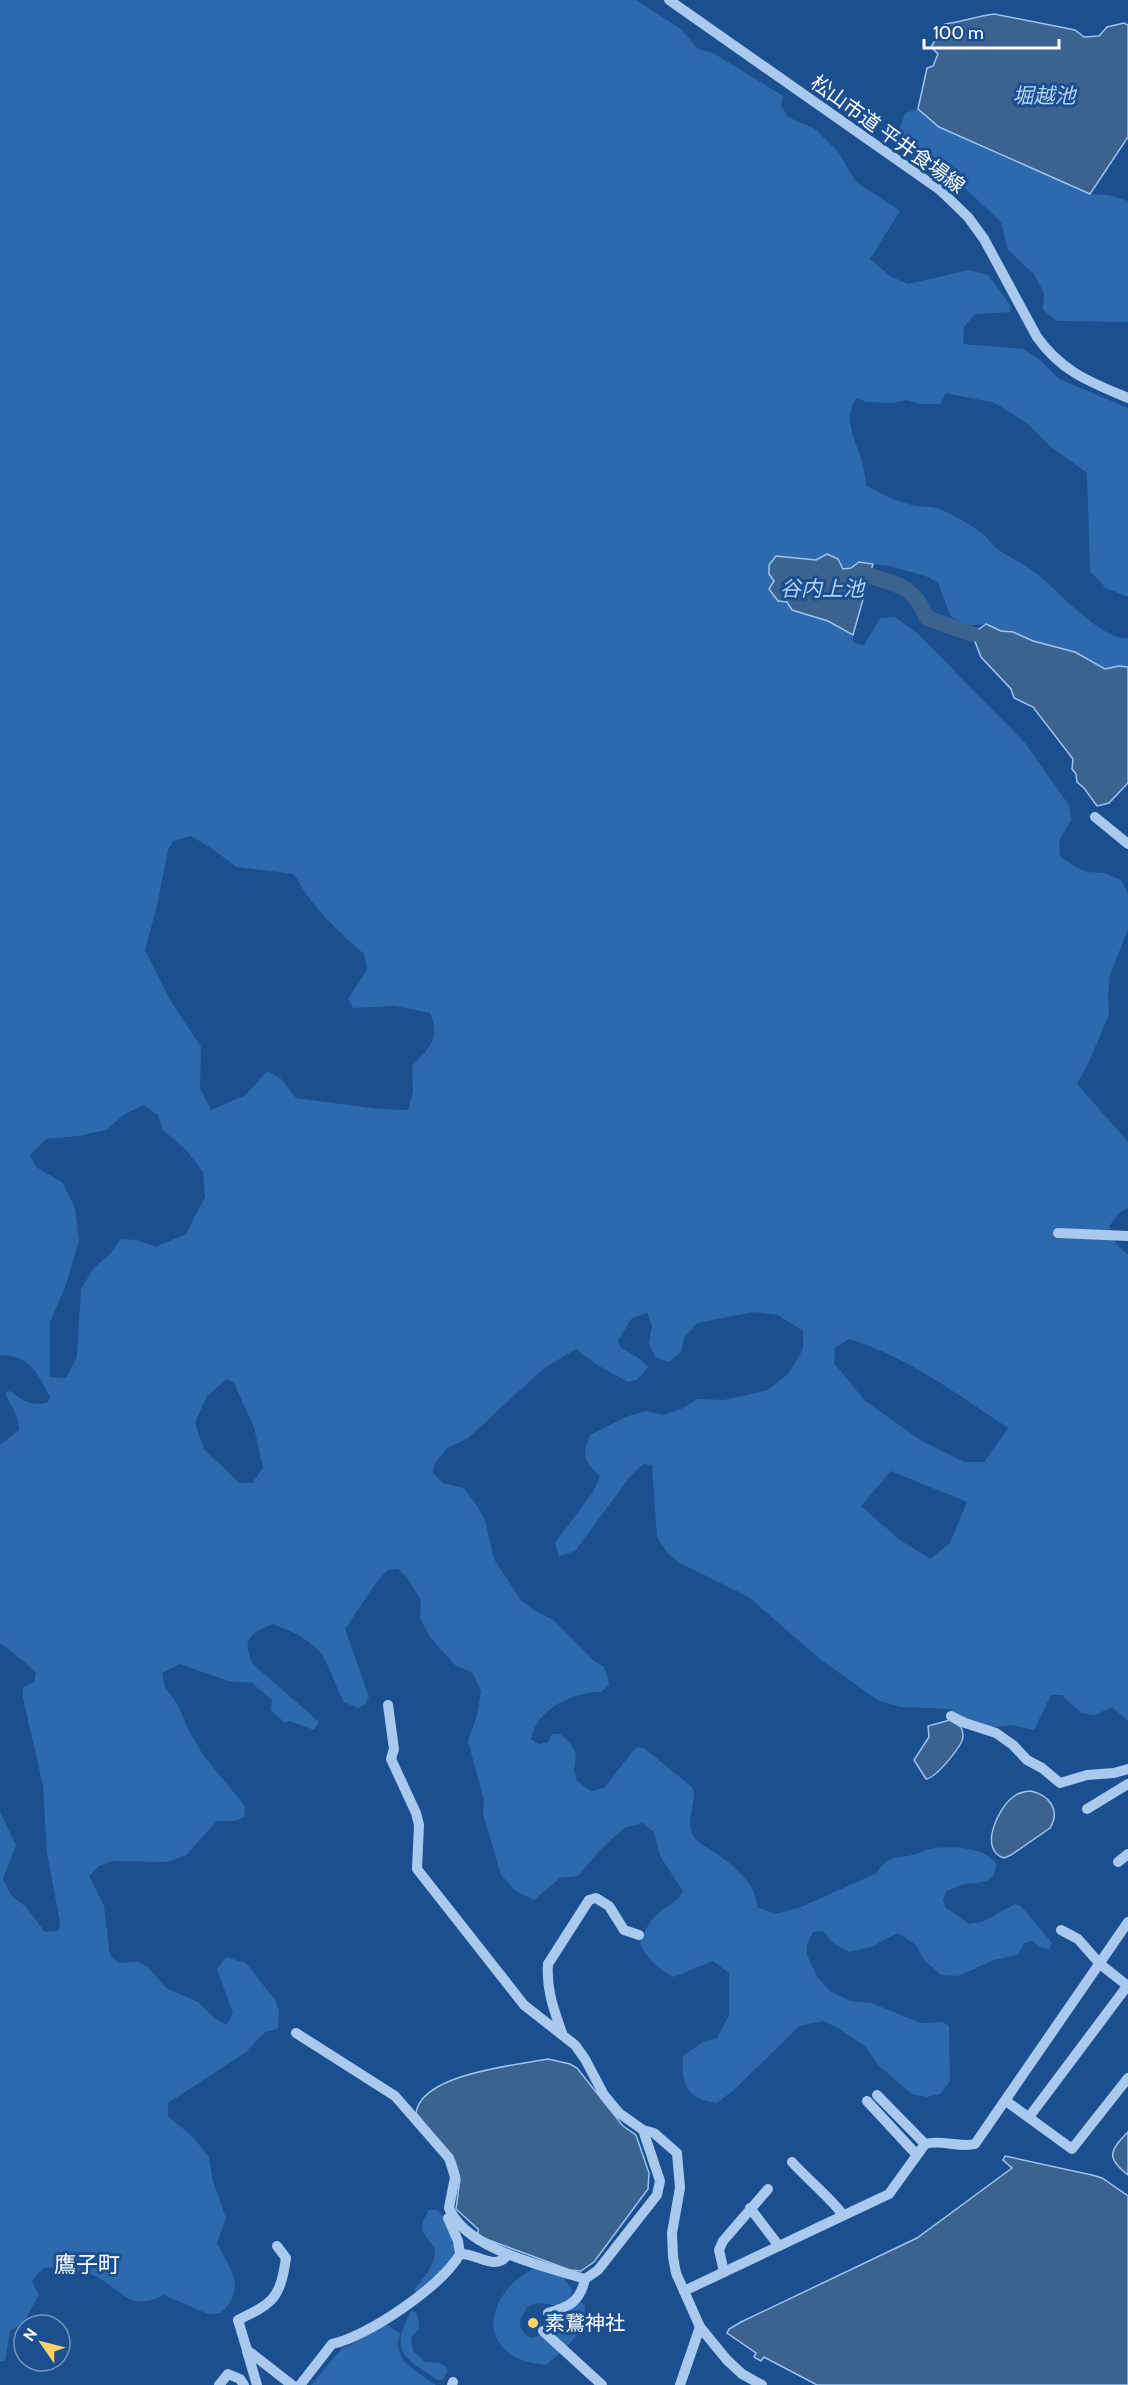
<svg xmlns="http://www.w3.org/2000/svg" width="1128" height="2385" font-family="Cabin,'Noto Sans JP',sans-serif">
  <rect width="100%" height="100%" fill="#1b4f8f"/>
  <g fill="#2e69ad" fill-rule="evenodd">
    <path d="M0,0H636L681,29L698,49L713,53L783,96L781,106L788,117L815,129L838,152L856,182L900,211L870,259L890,276L908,284L969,270L988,275L1011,306L1010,312L975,314L964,327L963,344L1023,349L1040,360L1059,379L1128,408V597L1106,588L1090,571L1087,473L1051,447L1028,424L995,403L946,393L940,404H920L907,400L893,403L866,402L857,398C841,417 856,441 862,461C864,469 865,477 866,485C882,494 894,501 912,505C921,507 931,506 940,509C953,515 972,525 984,535C989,540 994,547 1000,551C1012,559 1024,564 1036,573C1055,588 1103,642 1128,638V667L1119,666L1105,670L1075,652L1033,641L1014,632L1001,631L986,624L965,626L950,615L938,583L928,577L890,566L859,562L851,568L843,569L816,560L776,556L787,602L793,610L828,621L853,635V643L864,645L880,618L895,617L918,634L1025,743L1069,805L1071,820L1059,841L1060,856L1075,867L1088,872L1105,873L1122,881L1128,893V929L1110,975L1108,995L1109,1014L1089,1062L1077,1084L1128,1142V1208L1120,1212L1109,1226L1116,1244L1128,1255V1721L1112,1707L1095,1715L1081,1713L1062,1695H1051L1034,1730L1011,1725L996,1727L978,1723L968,1720L950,1709L901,1707L879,1701L821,1660L749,1597L680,1563L668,1554L657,1537L652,1465L643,1464L629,1478L575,1551L559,1556L555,1543L593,1492L600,1476C583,1460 582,1457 590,1435L625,1417L646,1411L664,1415L683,1408L697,1399L724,1400L768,1390L789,1373L803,1349V1331L778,1315L754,1312L697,1323L684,1338L681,1352L669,1362L655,1357L649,1343L652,1326L647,1313L632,1318L618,1340L620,1347L640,1359L648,1367L637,1380L628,1382L597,1365L576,1349L543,1369L467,1439L447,1448L434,1465L433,1473L443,1483L463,1488L476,1504L485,1520L494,1559L520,1599L535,1611L553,1620L594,1661L603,1666L608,1677L609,1685L601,1692C572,1692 537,1709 531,1739L539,1744L548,1742L552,1734H560L570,1743L576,1754L574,1770L577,1781L591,1791L604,1788L633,1751L638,1747L644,1748L692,1787C699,1802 683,1821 694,1837C699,1844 705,1846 712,1851C730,1862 758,1884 757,1907L775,1914L801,1907L877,1873C887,1855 896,1859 912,1855C920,1853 927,1849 935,1848C955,1846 982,1847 996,1863C996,1885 979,1882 965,1884C959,1885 952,1889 947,1891L943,1899L945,1907L969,1924L982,1922L1015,1904L1021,1906L1052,1943L1050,1949L1039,1947L1032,1941L1024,1943L1018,1955L994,1960L958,1976L941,1975L924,1960L916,1945L898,1933L871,1947L850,1952L833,1943L823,1931L813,1932L807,1945V1955L817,1977L830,1991L850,2001L871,2003L921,2023L943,2022L949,2026L950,2081L940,2094L927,2097L912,2094L878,2065L866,2047L838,2028L823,2021L799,2026L735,2089L717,2103C687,2099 681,2085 683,2056L701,2043L717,2038L729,2015V1973L713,1961L674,1977C658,1969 648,1960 640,1944C644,1933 648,1923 657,1914C667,1905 678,1903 683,1891L660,1856L654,1832L643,1823L624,1828L601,1849L578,1876L560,1878L534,1900L516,1891L501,1875L483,1814L484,1800L468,1741L477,1716L481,1691L472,1672L456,1666L430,1637L420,1618L421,1600L406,1576L398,1569L388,1570L378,1580L345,1629L369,1697L365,1704L358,1708L344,1702C337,1689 327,1659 318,1650C306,1638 288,1629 272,1624C250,1634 241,1639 253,1664L319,1722L314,1730L290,1721L285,1723L271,1710L272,1700L252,1683L228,1681L180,1664L162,1673L165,1687L178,1705L188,1729L203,1755L245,1806L244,1817L235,1821H217L186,1855L168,1862L112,1861L99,1866L89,1876L104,1906L110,1956L119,1963L138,1962L148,1967L166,1988L198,2002L216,2019L227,2025L233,2013L217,1969L226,1957L246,1963L275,2000L279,2011L278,2029L265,2032L246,2052L168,2103V2116L193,2137L209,2157L212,2178L226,2218L217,2243C231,2271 247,2287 221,2313L208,2314L164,2295C126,2313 124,2289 93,2275C77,2268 61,2266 43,2268L32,2281L39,2295L23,2323L10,2331L5,2361H0V1812L16,1845L3,1879L11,1895L26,1907L45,1932L59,1931L60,1922L47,1853L43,1786L23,1698V1687L34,1682L36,1673L27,1664L0,1643V1445L19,1430C19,1415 11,1407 5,1393L10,1391C23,1401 30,1406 47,1403L50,1397C38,1374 30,1355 0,1355ZM191,836L208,846L237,867L294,874C311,906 337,931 364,954L367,970L348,999L353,1008L395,1006L430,1013C441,1039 429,1048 412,1066L413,1092L408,1110L378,1109L296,1098L280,1078L267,1071L246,1095L211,1110L200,1088L201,1047L170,1000L145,950L157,906L168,850L173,841ZM143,1105L158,1115L163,1130L187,1151L203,1172L205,1197L186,1234L156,1247L136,1240L121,1239L110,1254L94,1268L81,1289L77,1357L66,1378L50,1377V1322L66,1285L79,1240L75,1208L62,1182L36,1167L30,1155L46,1139L78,1136L106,1130L125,1114ZM849,1339C908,1357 957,1394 1008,1428L984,1462H964L922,1441L865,1401L834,1363L835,1348ZM227,1379L234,1383L254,1427L263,1468L252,1483H239L204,1449L195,1423L207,1396ZM891,1471L967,1502L950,1543L930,1559L900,1540L861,1506Z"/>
    <polygon points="918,109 939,127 1090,194 1109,195 1128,201 1128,322 1057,321 1043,310 1044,293 1034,274 1008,250 1001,222 966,189 905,144 899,131 905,113"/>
    <path d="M429,2210H438C470,2252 451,2264 417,2292L414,2290L428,2272L434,2259L435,2249L422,2231L423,2221Z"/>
    <path d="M536,2268L564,2278L572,2290C571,2295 571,2300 566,2303C554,2311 533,2293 523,2314C520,2319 519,2323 521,2328C523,2333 527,2336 531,2338L543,2334L557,2315L570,2310L576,2304L581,2302L585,2306C585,2334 566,2348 546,2365C531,2363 516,2361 504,2349C477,2321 507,2279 536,2268Z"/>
    <path d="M411,2311L416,2312L419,2323V2329L411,2337L413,2351L425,2362L439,2363L446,2367L447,2372L443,2380H438C406,2358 388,2354 411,2311Z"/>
    <path d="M386,2324L400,2334C391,2361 417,2371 436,2385H311L343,2347L349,2346Z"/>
  </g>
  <g fill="#3c6290" stroke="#9cc4f0" stroke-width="1.5">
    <path d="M994,14L1075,30L1084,37L1099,36L1107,27L1124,23L1128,25V137L1090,194L939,127L918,109L927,68L933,66L938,54L931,47L945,24C962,22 977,16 994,14Z"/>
    <polygon points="827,554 838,559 843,569 851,568 859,562 873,564 853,635 828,621 792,610 787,602 778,601 769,589 774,581 769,574 769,565 776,556 816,560"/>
    <polygon points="986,624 1001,631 1013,632 1033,641 1075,652 1105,669 1119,666 1128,667 1128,783 1109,803 1097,806 1084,788 1077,782 1076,774 1072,769 1073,759 1033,707 1014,698 1011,689 981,657 972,634"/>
    <path d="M950,1720L961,1727C963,1732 964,1736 962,1741C957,1751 936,1778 926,1779L914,1760L929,1737L928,1726Z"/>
    <path d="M1031,1791C1049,1795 1061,1810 1050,1828L1011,1855L1004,1858C978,1850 998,1808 1013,1797C1019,1792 1024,1792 1031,1791Z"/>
    <path d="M548,2059L570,2064L577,2068L623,2126L636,2135L649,2173L648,2189L594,2262L581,2271L570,2270L478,2236V2229L456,2209L460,2179L455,2161L416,2113C421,2074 516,2065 548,2059Z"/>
    <path d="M1128,2132V2175C1106,2158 1109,2151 1128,2132Z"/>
    <polygon points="1005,2156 1092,2175 1102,2178 1128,2196 1128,2385 817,2385 764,2357 761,2361 754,2357 756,2353 727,2333 729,2329 741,2322 917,2238 1012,2168 1003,2160"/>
  </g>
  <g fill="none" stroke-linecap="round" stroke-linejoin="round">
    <path stroke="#3c6290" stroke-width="16" d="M870,576C900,585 914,587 927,618L972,634"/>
    <g stroke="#a9c9ee" stroke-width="10">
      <path d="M669,0L940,190L968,217L984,239L1037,337C1062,372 1090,382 1128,398"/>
      <polyline points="1095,817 1128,844"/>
      <polyline points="1058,1233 1128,1236"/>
      <polyline points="388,1705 394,1749 391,1759 416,1813 419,1825 417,1869 524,2005 575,2045 585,2059 604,2095 619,2113 643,2130 654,2133 677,2153 680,2188 672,2233 673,2257 676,2273 700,2327 727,2360 742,2374 762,2385"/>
      <polyline points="951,1716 965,1723 996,1733 1013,1745 1027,1760 1042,1768 1060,1783 1087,1775 1114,1773 1128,1769"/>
      <polyline points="1087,1809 1128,1784"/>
      <polyline points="1118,1862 1128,1854"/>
      <polyline points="1061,1930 1078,1939 1100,1964 1128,1986"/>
      <path d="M296,2033L395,2096L449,2158L455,2177L449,2208C466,2250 545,2266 585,2279L598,2270L657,2195L660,2181L643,2130"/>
      <path d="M562,2033C554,2010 546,1989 548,1964L589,1900L596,1898L609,1906L624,1930L639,1935"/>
      <polyline points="877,2095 925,2144"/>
      <polyline points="867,2101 916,2154"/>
      <polyline points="1006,2101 1072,2149 1128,2078"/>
      <polyline points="1029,2117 1128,1985"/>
      <path d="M792,2162C809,2181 829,2196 843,2215"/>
      <polyline points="750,2208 779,2246"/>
      <path d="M277,2246L286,2258C280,2299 273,2303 238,2320L247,2350L292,2385"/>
      <path d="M460,2254C476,2252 496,2273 508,2254"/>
      <polyline points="724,2272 719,2250 723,2241 768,2189"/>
      <path d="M684,2291L889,2194L925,2144C941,2139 959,2148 975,2144L1128,1922"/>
      <path d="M548,2313C569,2307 580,2302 585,2279"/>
      <polyline points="543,2331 602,2385"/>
      <polyline points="247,2351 257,2385"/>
      <polyline points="219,2385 228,2374 240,2379 244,2385"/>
      <path d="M300,2385L332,2344C367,2337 442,2286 460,2254L458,2241L448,2218"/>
      <polyline points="452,2385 453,2382"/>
      <polyline points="680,2385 700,2327"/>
    </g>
  </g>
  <circle fill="#ffd166" stroke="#1b4f8f" stroke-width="2" cx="533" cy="2323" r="6"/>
  <g text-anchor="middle" stroke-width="6" stroke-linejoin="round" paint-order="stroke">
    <g font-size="20" fill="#fff" stroke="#1b4f8f">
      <text transform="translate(888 134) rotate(36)" y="7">松山市道 平井食場線</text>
    </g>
    <g font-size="20" fill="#fff" stroke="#1b4f8f" text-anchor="start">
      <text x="545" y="2330">素鵞神社</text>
    </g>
    <g font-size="21" font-style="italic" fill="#b5d3f5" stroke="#1b4f8f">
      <text x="1044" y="103">堀越池</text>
      <text x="822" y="596">谷内上池</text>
    </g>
    <g font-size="22" fill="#fff" stroke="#1b4f8f">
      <text x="87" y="2272">鷹子町</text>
    </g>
  </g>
  <g transform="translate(42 2343) rotate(305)"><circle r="28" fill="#1b4f8f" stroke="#7695bc" stroke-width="1.5"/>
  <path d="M0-4.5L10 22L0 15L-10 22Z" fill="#ffd166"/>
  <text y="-9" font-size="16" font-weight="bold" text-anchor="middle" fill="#ffffff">N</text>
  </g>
  <path d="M924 39v9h135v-9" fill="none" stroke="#ffffff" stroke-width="3"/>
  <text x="933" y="39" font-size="18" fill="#ffffff" stroke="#1b4f8f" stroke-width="4.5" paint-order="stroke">100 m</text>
</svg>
